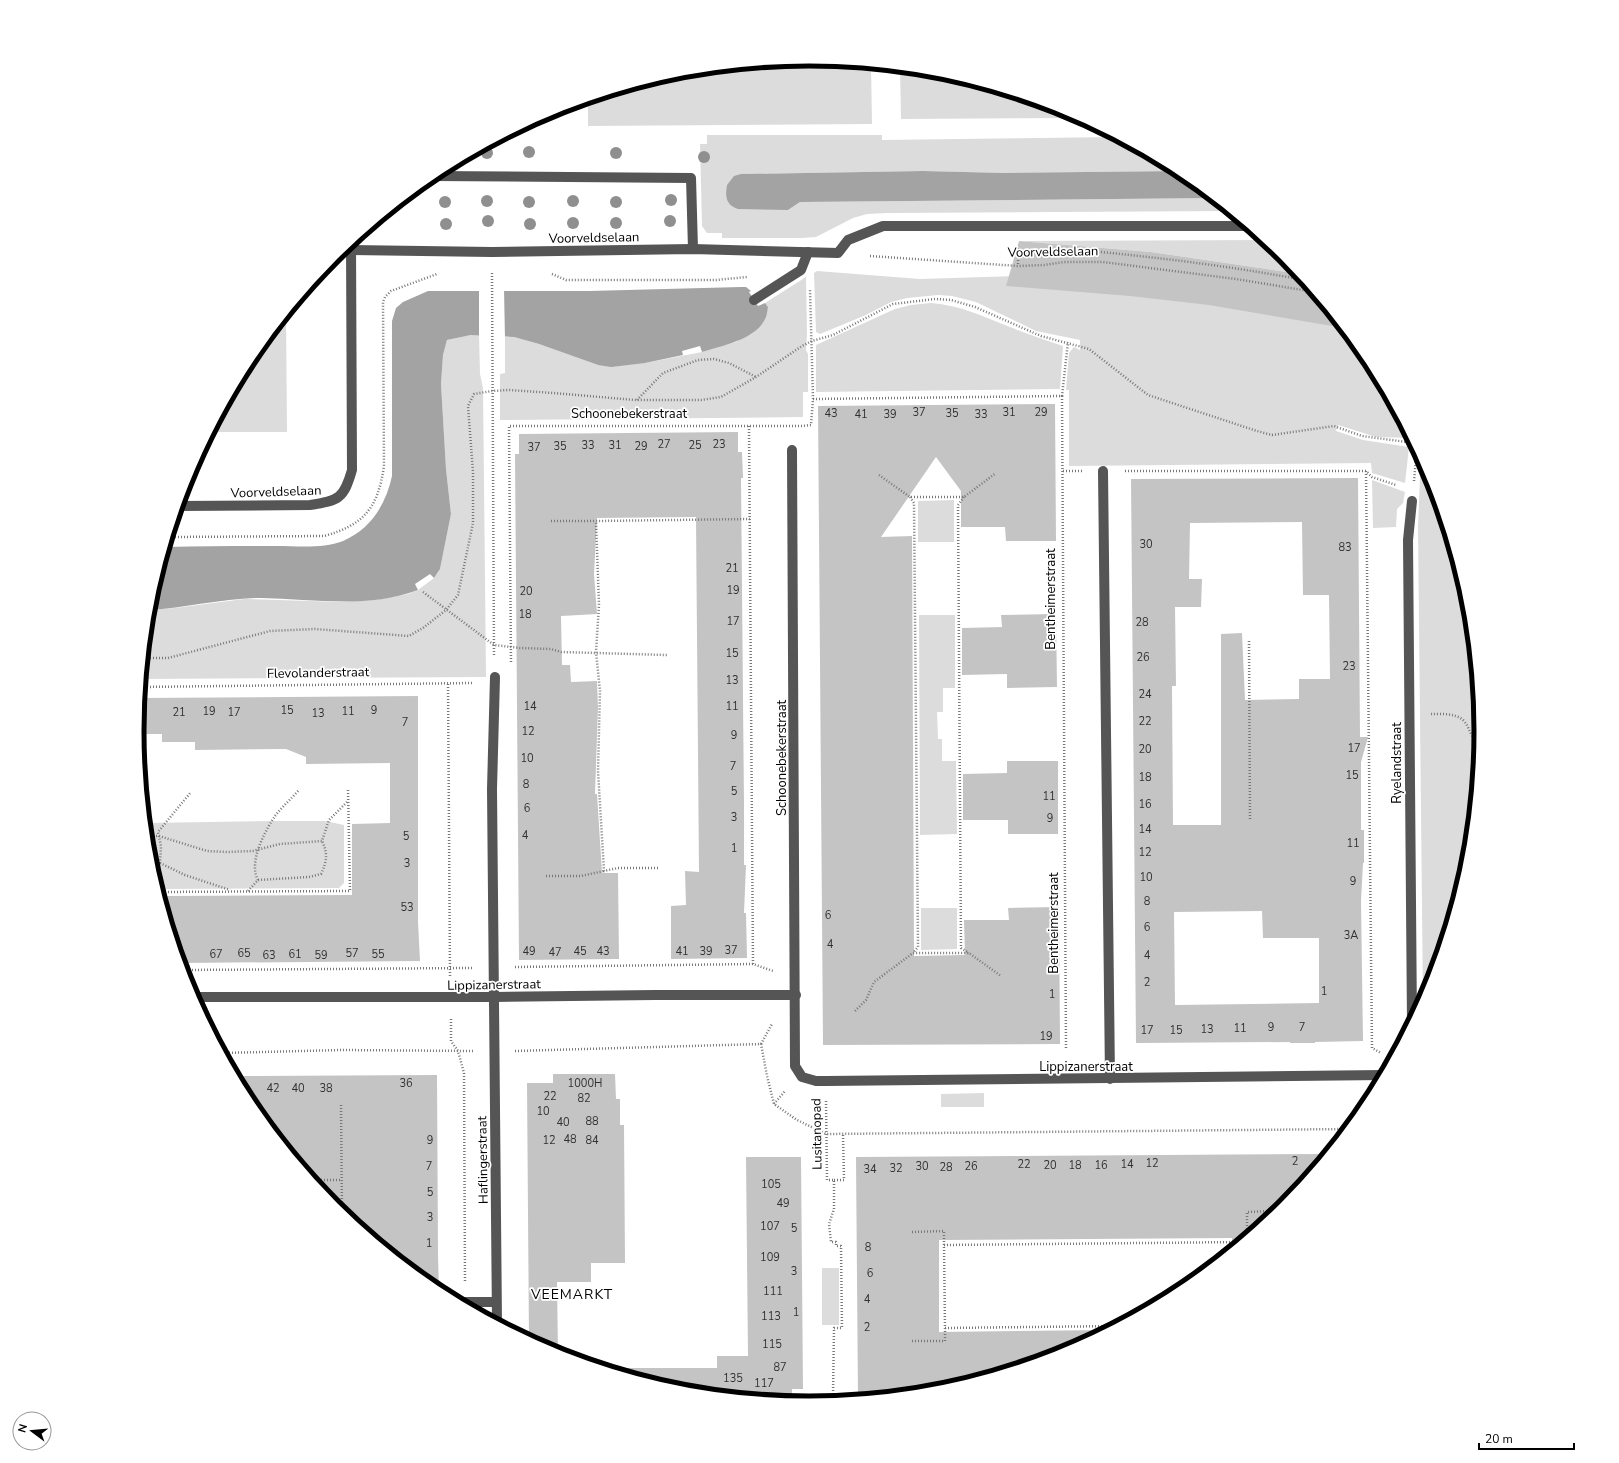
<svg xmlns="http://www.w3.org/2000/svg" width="1619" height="1463" font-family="'Nunito Sans',sans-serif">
  <rect width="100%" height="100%" fill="#fff"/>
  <g fill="#dcdcdc">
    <polygon points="810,59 871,65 872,124 588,126 588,99 679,72"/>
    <polygon points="900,68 941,72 1067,110 1081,118 901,119"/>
    <polygon points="707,135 882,135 882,140 1118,137 1180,171 1004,173 923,171 741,174 788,210 800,202 1215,198 1230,211 887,213 867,214 853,218 816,237 802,238 722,238 722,233 707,233 702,226 700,144 707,144"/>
    <polygon points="1266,240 1285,256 1300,274 1151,252 1019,241"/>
    <polygon points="817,271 920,279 1017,276 1321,300 1369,358 1412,438 1376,437 1338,425 1336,431 1363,440 1409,447 1405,483 1372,473 1371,463 1069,466 1069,390 1066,390 1069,353 1074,347 1080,350 1080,340 1036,331 976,302 952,296 938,295 907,298 891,302 866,315 820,334 816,332 814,273"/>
    <polygon points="806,277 807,334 806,350 808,354 808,392 803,392 803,417 500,420 500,374 505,373 505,337 514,337 539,344 598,365 645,363 702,352 736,342 753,332 768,307 765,303"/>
    <path d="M931,303C960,305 984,317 1010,327C1027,334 1045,340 1063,346L1060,389L816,392V345L895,309L911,305Z"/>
    <polygon points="286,314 287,432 211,432 250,358"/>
    <polygon points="471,335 479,335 480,374 483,388 486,677 142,679 149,610 175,608 244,599 342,602 375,600 408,594 418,590 434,578 440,569 451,514 446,469 441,384 443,355 447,340"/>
    <polygon points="1424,461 1431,474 1469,601 1482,732 1469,863 1431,989 1423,1003 1418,527 1420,477"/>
    <polygon points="1372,480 1405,492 1403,503 1397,509 1396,527 1373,528"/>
    <polygon points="954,500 954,542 918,542 918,501"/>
    <polygon points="919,615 955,615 955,688 943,688 943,712 937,712 938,739 942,739 942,761 956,761 957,834 920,835"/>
    <polygon points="273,821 325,821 344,825 344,883 339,888 158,889 150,862 146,823"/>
    <polygon points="921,908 957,908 957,949 921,950"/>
    <polygon points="984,1093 984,1107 941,1107 941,1094"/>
    <rect x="822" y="1268" width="17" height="57"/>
  </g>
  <g fill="#a3a3a3">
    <path d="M923,171L1004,173L1180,171L1215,198L800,202L788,210L738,209C726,205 725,197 727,185L734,176L741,174Z"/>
    <path d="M741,287H746L751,291L749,292L758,306L765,303L768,307C767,311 767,316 765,319C756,339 722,346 702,352L700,346L682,351L683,355L645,363L611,367L598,365L539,344L514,337L471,335L447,340L443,355L441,384L446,469L451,514L440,569L434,578L430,574L415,584L418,590C368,609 313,599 261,598C224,598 186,608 149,610L150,600L166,547C203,546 239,546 276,546C297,546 323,549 343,541C371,529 386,504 392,476V321L396,308L403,302L428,291H589Z"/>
  </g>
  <polygon fill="#fff" points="479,289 504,289 505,339 479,337"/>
  <g fill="#c4c4c4" fill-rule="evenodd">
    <polygon points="1019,241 1151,252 1300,274 1344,328 1209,305 1130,296 1006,286"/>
    <polygon points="1055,404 1056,541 1006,541 1005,527 961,527 961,491 936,457 881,537 912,536 914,956 965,955 964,920 1009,920 1008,908 1059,907 1060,1044 823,1045 818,406"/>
    <polygon points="738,432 738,452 742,452 743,478 741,478 744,806 744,865 746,865 744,913 746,913 747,958 671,959 671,906 686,905 685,871 699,872 696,517 597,518 594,574 597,614 561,616 562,665 570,665 571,682 597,681 598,707 595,794 597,794 602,873 618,873 619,959 519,960 515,454 519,454 519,434"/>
    <path d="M1358,478L1360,737H1368L1361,762V830H1364V863H1363L1361,901L1363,1041L1315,1042V1043H1290V1042L1136,1043L1131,479ZM1302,522L1303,595H1329L1330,679H1299V699L1245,700L1242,633L1221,634V825H1173L1172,686H1176L1175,607H1201L1202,579H1189L1190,523ZM1262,911L1263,938H1319V1003L1175,1005L1174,912Z"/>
    <polygon points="1056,614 1057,687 1007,688 1007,674 962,675 962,628 1002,627 1001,615"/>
    <polygon points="418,696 418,922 420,961 180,963 167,918 166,896 352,895 352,824 390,823 390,763 306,764 306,757 286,749 195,750 195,742 162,742 162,734 137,734 140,698"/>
    <polygon points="1007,761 1058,761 1058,834 1008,834 1008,820 963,820 963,774 1007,773"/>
    <polygon points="553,1074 615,1074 616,1099 620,1099 620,1125 624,1125 625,1263 591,1263 591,1282 557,1282 558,1355 529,1341 527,1083 553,1083"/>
    <polygon points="437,1075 438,1255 439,1292 334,1207 250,1105 235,1076"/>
    <polygon points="1329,1154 1285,1207 1232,1250 1232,1238 939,1240 939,1332 1109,1330 1067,1353 940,1391 858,1399 856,1157"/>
    <polygon points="746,1157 801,1157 803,1389 792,1389 792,1402 678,1391 624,1375 624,1368 717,1368 717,1356 748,1356"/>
  </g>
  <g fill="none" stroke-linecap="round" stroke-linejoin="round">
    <g stroke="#777" stroke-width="2.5" stroke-dasharray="1 2" stroke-linecap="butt">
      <polyline points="1018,248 1018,266"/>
      <path d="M1080,250C1155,257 1230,266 1304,280"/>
      <polyline points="870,256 1018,266 1044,265 1064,262 1103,262 1236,279 1315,292"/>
      <polyline points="492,273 494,656"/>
      <polyline points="552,274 566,280 716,280 747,277"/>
      <polyline points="1062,396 1068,342"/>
      <polyline points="813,399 1062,396 1066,1050"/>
      <polyline points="637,400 663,373 698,360 714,359 729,363 756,377"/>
      <polyline points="749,426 753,964"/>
      <polyline points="1063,471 1082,471"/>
      <polyline points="1125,471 1366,471 1372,477 1396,485"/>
      <polyline points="1366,471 1372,1048 1381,1053"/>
      <polyline points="879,475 910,497 964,497 996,473"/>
      <polyline points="1414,481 1417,448"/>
      <polyline points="1432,494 1437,496"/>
      <polyline points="910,497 914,503 918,947 913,953"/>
      <polyline points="964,497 958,505 961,948 969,953"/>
      <polyline points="551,521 596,521"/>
      <path d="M169,537L324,536C364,525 378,508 384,466L383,302L385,297L391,291L437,274"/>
      <polyline points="423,592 494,645 520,648 551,649 561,652 667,655"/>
      <polyline points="1249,641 1250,820"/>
      <polyline points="144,658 168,658 270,631 315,629 409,636 423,628 446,610 458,595 473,523 473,472 468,406 474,394 492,391 509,390 553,393 636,400 701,400 721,397 756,377 802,346 812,341 833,335 893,304 935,299 951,300 975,307 1041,336 1089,349 1148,395 1257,431 1272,435 1334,426 1362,436 1414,443"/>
      <polyline points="511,662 509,426 802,426 811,425 813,399 810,289"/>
      <polyline points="448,684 450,976"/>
      <polyline points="141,687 473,683"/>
      <path d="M1431,714C1441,714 1455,713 1463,720C1471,728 1469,738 1481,743"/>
      <polyline points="147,836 159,836 207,851 227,852 253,851 280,844 322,841 329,820 347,802"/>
      <polyline points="160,863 185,875 230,890"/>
      <polyline points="152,868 160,863 161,846 158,832 191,792"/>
      <polyline points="658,868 618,868 604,871 598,771 600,691 596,652 599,605 596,521 750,519"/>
      <polyline points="546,876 581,876 604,871"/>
      <path d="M258,880C248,862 265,831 275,816C282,807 291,799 299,790"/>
      <path d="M248,891L258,880L309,877L321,874C327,861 328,853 322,841"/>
      <polyline points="159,892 350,891 348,790"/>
      <polyline points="515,967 753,964 773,971"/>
      <polyline points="183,970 472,968"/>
      <polyline points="855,1011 866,1000 874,982 913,953 969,953 1001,976"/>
      <polyline points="451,1019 451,1041 458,1051 464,1073 465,1282"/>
      <polyline points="761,1044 772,1024"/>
      <polyline points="515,1051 761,1044 767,1076 774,1104 797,1120 826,1134 1349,1129"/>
      <polyline points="223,1053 341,1050 474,1051"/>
      <polyline points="826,1101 827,1180 834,1180 834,1209 829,1224 831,1242 836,1242 836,1246 841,1246 842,1328 834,1328 833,1395 843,1396 843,1401"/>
      <polyline points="774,1104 785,1091"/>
      <polyline points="341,1105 342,1213"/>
      <polyline points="1360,1116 1360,1108 1368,1106"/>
      <polyline points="312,1180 342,1180"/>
      <polyline points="834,1180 844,1180 843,1134"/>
      <polyline points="912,1232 944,1231 944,1245"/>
      <polyline points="1247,1238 1247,1212 1270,1211"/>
      <polyline points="1117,1326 945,1328 944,1245 1242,1242"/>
      <polyline points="912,1341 945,1341 945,1328"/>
      <polyline points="792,1396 819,1396"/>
      <polyline points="819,1403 819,1396 833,1395"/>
    </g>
    <g stroke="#555" stroke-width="10">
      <polyline points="431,176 691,178 693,249"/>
      <polyline points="351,250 492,252 693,249 838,253 848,240 883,226 1248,226"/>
      <polyline points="754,300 801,270 808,252"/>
      <polyline points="792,450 795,1066 802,1077 816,1081 826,1081 1384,1075"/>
      <polyline points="1103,471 1110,1079"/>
      <path d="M178,506L310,505C339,501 344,498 352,470L351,242"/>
      <polyline points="495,677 492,789 497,1323"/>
      <polyline points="192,997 494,997 655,995 796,995"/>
      <polyline points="1412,1024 1408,540 1412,501"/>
      <polyline points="456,1302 496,1302"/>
    </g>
  </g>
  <g fill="#8f8f8f">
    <circle cx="529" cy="152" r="6"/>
    <circle cx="487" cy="153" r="6"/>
    <circle cx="616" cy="153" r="6"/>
    <circle cx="704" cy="157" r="6"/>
    <circle cx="671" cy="200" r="6"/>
    <circle cx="487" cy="201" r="6"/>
    <circle cx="573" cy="201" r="6"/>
    <circle cx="445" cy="202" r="6"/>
    <circle cx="529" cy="202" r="6"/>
    <circle cx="616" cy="202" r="6"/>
    <circle cx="488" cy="221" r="6"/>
    <circle cx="670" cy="221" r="6"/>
    <circle cx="573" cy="223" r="6"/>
    <circle cx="616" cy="223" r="6"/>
    <circle cx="446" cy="224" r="6"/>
    <circle cx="530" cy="224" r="6"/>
  </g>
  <g text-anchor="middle" stroke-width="3.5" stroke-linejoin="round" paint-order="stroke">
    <g font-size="11" fill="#313131">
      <text x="919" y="416">37</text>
      <text x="1009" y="416">31</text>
      <text x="1041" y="416">29</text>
      <text x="831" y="417">43</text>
      <text x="952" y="417">35</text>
      <text x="861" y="418">41</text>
      <text x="890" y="418">39</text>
      <text x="981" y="418">33</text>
      <text x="664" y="448">27</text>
      <text x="719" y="448">23</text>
      <text x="588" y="449">33</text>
      <text x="615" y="449">31</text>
      <text x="695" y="449">25</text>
      <text x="560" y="450">35</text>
      <text x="641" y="450">29</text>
      <text x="534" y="451">37</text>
      <text x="1146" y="548">30</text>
      <text x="1345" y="551">83</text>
      <text x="732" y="572">21</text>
      <text x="733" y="594">19</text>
      <text x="526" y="595">20</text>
      <text x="525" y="618">18</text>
      <text x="733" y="625">17</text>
      <text x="1142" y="626">28</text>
      <text x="732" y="657">15</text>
      <text x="1143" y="661">26</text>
      <text x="1349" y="670">23</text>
      <text x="732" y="684">13</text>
      <text x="1145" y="698">24</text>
      <text x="530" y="710">14</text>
      <text x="732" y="710">11</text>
      <text x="287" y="714">15</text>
      <text x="374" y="714">9</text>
      <text x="209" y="715">19</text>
      <text x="348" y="715">11</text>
      <text x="179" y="716">21</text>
      <text x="234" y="716">17</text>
      <text x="318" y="717">13</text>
      <text x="1145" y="725">22</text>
      <text x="405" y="726">7</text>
      <text x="528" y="735">12</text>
      <text x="734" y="739">9</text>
      <text x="1354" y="752">17</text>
      <text x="1145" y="753">20</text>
      <text x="527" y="762">10</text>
      <text x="733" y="770">7</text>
      <text x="1352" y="779">15</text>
      <text x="1145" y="781">18</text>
      <text x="526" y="788">8</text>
      <text x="734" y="795">5</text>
      <text x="1049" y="800">11</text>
      <text x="1145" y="808">16</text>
      <text x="527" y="812">6</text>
      <text x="734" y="821">3</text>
      <text x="1050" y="822">9</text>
      <text x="1145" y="833">14</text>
      <text x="525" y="839">4</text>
      <text x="406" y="840">5</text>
      <text x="1353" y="847">11</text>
      <text x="734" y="852">1</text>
      <text x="1145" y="856">12</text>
      <text x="407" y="867">3</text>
      <text x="1146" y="881">10</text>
      <text x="1353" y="885">9</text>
      <text x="1147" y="905">8</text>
      <text x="407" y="911">53</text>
      <text x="828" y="919">6</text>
      <text x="1147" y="931">6</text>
      <text x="1351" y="939">3A</text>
      <text x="830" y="948">4</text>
      <text x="731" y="954">37</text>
      <text x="529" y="955">49</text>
      <text x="580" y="955">45</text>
      <text x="603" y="955">43</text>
      <text x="682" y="955">41</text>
      <text x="706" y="955">39</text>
      <text x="555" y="956">47</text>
      <text x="244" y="957">65</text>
      <text x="352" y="957">57</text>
      <text x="216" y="958">67</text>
      <text x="295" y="958">61</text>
      <text x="378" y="958">55</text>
      <text x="269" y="959">63</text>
      <text x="321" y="959">59</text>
      <text x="1147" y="959">4</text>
      <text x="1147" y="986">2</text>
      <text x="1324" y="995">1</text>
      <text x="1052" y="998">1</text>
      <text x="1271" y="1031">9</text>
      <text x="1302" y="1031">7</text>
      <text x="1240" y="1032">11</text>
      <text x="1207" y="1033">13</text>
      <text x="1147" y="1034">17</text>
      <text x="1176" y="1034">15</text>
      <text x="1046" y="1040">19</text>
      <text x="406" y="1087">36</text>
      <text x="585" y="1087">1000H</text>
      <text x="273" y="1092">42</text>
      <text x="298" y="1092">40</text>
      <text x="326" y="1092">38</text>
      <text x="550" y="1100">22</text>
      <text x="584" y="1102">82</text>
      <text x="543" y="1115">10</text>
      <text x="592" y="1125">88</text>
      <text x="563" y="1126">40</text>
      <text x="570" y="1143">48</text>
      <text x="430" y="1144">9</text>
      <text x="549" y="1144">12</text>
      <text x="592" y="1144">84</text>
      <text x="1295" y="1165">2</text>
      <text x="1152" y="1167">12</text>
      <text x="1024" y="1168">22</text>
      <text x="1127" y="1168">14</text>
      <text x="1050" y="1169">20</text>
      <text x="1075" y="1169">18</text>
      <text x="1101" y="1169">16</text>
      <text x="429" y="1170">7</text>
      <text x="922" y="1170">30</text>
      <text x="971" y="1170">26</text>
      <text x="946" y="1171">28</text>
      <text x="896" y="1172">32</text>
      <text x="870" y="1173">34</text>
      <text x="771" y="1188">105</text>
      <text x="430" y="1196">5</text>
      <text x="783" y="1207">49</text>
      <text x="430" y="1221">3</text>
      <text x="770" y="1230">107</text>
      <text x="794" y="1232">5</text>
      <text x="429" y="1247">1</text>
      <text x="868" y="1251">8</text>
      <text x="770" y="1261">109</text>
      <text x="794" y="1275">3</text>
      <text x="870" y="1277">6</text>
      <text x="773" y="1295">111</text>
      <text x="867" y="1303">4</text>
      <text x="796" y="1316">1</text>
      <text x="771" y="1320">113</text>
      <text x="867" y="1331">2</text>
      <text x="772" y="1348">115</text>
      <text x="780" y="1371">87</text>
      <text x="733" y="1382">135</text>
      <text x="764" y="1387">117</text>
    </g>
    <g font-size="13" fill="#000" stroke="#fff">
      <text transform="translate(594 237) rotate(-1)" y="5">Voorveldselaan</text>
      <text transform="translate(1053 251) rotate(-1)" y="5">Voorveldselaan</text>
      <text x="629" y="418">Schoonebekerstraat</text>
      <text transform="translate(276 491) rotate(-2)" y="5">Voorveldselaan</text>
      <text transform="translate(1050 599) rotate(-90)" y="5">Bentheimerstraat</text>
      <text transform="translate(318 672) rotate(-1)" y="5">Flevolanderstraat</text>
      <text transform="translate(781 758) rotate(-90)" y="5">Schoonebekerstraat</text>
      <text transform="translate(1396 763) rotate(-90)" y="5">Ryelandstraat</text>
      <text transform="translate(1053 923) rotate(-90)" y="5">Bentheimerstraat</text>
      <text transform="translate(494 984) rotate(-1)" y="5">Lippizanerstraat</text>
      <text x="1086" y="1071">Lippizanerstraat</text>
      <text transform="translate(816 1134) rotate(-91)" y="5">Lusitanopad</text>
      <text transform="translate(482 1160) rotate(-91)" y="5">Haflingerstraat</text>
    </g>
    <g font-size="14" letter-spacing="1" fill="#000" stroke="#fff">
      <text x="572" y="1299">VEEMARKT</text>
    </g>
  </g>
  <path d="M0 0H1619V1463H0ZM144 731a665 665 0 1 1 1330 0a665 665 0 1 1-1330 0Z" fill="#fff" fill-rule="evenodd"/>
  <path fill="none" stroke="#000" stroke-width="5" d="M144 731a665 665 0 1 1 1330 0a665 665 0 1 1-1330 0Z"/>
  <g transform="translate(32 1431) rotate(286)"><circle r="19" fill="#ffffff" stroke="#999999"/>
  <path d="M0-3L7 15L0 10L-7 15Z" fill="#000000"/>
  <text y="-6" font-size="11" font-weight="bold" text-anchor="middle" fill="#000000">N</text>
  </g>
  <path d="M1479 1443v6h95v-6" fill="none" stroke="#000000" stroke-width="2"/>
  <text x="1485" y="1443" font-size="12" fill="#000000" stroke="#ffffff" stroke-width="3" paint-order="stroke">20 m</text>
</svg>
